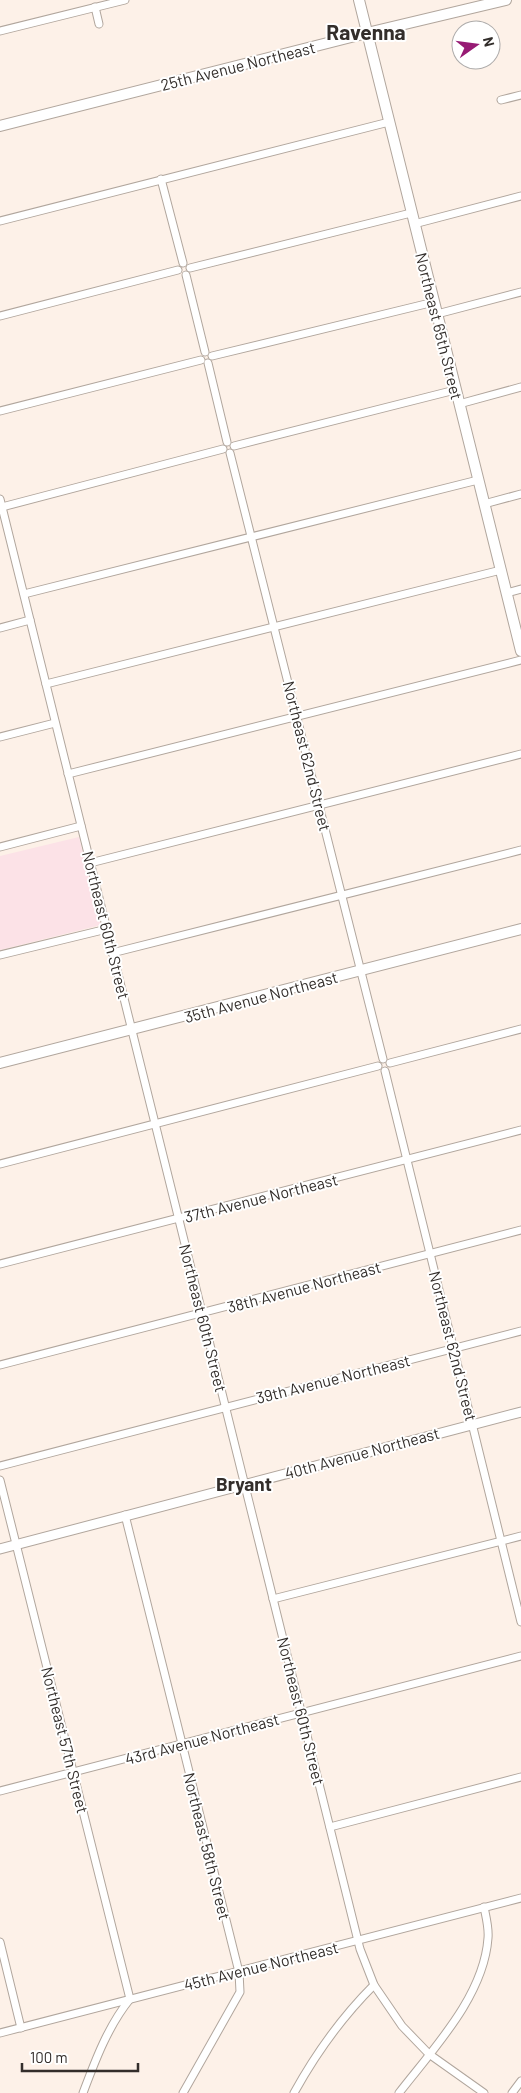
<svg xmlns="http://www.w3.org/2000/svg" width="521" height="2093" font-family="Barlow,sans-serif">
  <rect width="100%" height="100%" fill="#fdf1e8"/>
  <polygon fill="#fce2e7" points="79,837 101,925 0,950 0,856"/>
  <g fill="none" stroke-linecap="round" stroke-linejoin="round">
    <g stroke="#b1a69d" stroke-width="9">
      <g id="minor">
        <polyline points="95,7 99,24"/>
        <polyline points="0,31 125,0"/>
        <polyline points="501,100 521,95"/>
        <polyline points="161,179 183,263"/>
        <polyline points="0,221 389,122"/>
        <polyline points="414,224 521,196"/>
        <polyline points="190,268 411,213"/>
        <polyline points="186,275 205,352"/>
        <polyline points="437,314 521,292"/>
        <polyline points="0,316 178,270"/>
        <polyline points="212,356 434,302"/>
        <polyline points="208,363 227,442"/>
        <polyline points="459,404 521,387"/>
        <polyline points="0,411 201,360"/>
        <polyline points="234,446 455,390"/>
        <polyline points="230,453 383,1059"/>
        <polyline points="0,499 360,1949 374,1985 402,2026 429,2054 484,2093"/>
        <polyline points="484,504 521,494"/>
        <polyline points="2,507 223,449"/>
        <polyline points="507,593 521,589"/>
        <polyline points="24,594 478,480"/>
        <polyline points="0,628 30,620"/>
        <polyline points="46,684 501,570"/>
        <polyline points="0,737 55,723"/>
        <polyline points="68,774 521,660"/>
        <polyline points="0,847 81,826"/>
        <polyline points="90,863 521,754"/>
        <polyline points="112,953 521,850"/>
        <polyline points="0,955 107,929"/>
        <polyline points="390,1063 521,1029"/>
        <polyline points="385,1071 521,1622"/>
        <polyline points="0,1164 378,1066"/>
        <polyline points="0,1264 521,1130"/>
        <polyline points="0,1365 521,1230"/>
        <polyline points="0,1466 521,1331"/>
        <path d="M0,1480L130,1999C108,2026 95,2061 83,2093"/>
        <polyline points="125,1515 239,1972 240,1992 183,2093"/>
        <polyline points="273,1599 521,1536"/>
        <polyline points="0,1791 521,1656"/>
        <polyline points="330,1827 521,1777"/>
        <polyline points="0,1942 21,2028"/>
        <polyline points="0,2033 521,1898"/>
        <path d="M294,2093C316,2053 342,2017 374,1985"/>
        <path d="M399,2093C433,2049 484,1996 488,1938C489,1928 486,1917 484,1907"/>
        <polyline points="512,2093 521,2081"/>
      </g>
    </g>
    <g stroke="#b1a69d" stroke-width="11">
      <polyline id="tertiary" points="0,1549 521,1412"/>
    </g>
    <g stroke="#b1a69d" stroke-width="12">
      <g id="secondary">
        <polyline points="359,0 521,651"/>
        <polyline points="0,126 367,33 506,0"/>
        <polyline points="0,1063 521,929"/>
      </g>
    </g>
    <use href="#minor" stroke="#fff" stroke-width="7"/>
    <use href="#tertiary" stroke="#fff" stroke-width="9"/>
    <use href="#secondary" stroke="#fff" stroke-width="10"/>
  </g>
  <g text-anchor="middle" stroke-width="4" stroke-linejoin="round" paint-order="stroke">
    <g font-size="16" fill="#332e2b" stroke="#fff">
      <text transform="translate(238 66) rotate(-14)" y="6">25th Avenue Northeast</text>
      <text transform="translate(439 326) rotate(76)" y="6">Northeast 65th Street</text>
      <text transform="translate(307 756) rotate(76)" y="6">Northeast 62nd Street</text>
      <text transform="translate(106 925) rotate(76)" y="6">Northeast 60th Street</text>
      <text transform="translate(261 997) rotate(-15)" y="6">35th Avenue Northeast</text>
      <text transform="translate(261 1198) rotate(-14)" y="6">37th Avenue Northeast</text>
      <text transform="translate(304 1287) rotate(-15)" y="6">38th Avenue Northeast</text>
      <text transform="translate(203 1318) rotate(76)" y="6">Northeast 60th Street</text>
      <text transform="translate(453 1346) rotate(76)" y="6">Northeast 62nd Street</text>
      <text transform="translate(333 1379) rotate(-14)" y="6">39th Avenue Northeast</text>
      <text transform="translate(362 1453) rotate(-15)" y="6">40th Avenue Northeast</text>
      <text transform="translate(301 1711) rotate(76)" y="6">Northeast 60th Street</text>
      <text transform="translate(202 1739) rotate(-15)" y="6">43rd Avenue Northeast</text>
      <text transform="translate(65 1740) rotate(76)" y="6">Northeast 57th Street</text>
      <text transform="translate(207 1846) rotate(76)" y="6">Northeast 58th Street</text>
      <text transform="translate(261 1966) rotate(-14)" y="6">45th Avenue Northeast</text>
    </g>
    <g font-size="19" font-weight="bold" fill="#332e2b" stroke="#fff">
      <text x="244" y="1491">Bryant</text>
    </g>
    <g font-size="21" font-weight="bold" fill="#332e2b" stroke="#fff">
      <text x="366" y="40">Ravenna</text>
    </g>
  </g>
  <g transform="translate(476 45) rotate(76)"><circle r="24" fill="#ffffff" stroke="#adabaa"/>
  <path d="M0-4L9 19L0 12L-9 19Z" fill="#971b74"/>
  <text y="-8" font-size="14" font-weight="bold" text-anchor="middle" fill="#332e2b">N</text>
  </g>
  <path d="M22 2063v8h116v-8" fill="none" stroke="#332e2b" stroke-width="2.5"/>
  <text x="30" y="2063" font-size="15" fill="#332e2b" stroke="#ffffff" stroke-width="4" paint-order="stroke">100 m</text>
</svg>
